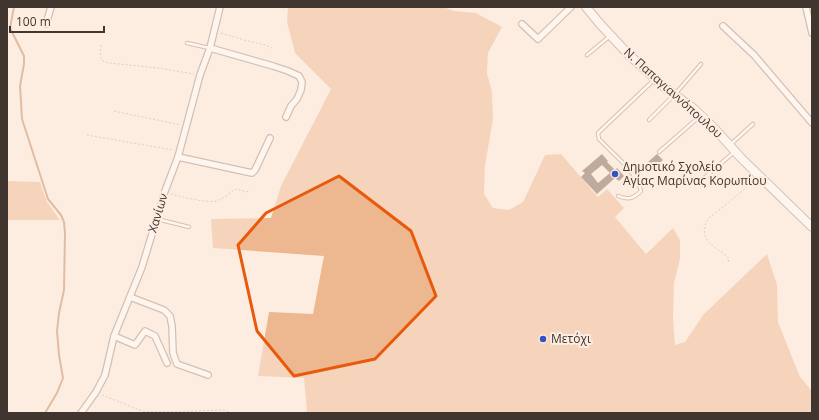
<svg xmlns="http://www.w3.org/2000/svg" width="819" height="420" font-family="'Open Sans',sans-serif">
  <rect width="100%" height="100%" fill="#fdede1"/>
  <g fill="#edb78f">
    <polygon points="288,7 443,7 454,11 476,13 502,27 488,53 487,73 492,92 493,120 485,165 484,194 493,208 509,210 523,202 545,155 561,154 598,197 607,189 624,208 615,217 646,254 673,228 680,240 680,259 674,283 673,318 675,345 685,342 703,315 767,254 777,285 778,322 800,377 812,391 812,413 301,413 307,411 304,378 258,376 269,312 313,314 324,256 213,248 211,219 271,218 281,186 331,89 295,53 287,22"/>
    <polygon points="7,181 40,182 47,202 60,220 7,220"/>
  </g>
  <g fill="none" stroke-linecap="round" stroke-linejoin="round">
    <polyline stroke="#bf8253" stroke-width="2" points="14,7 10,28 24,56 24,64 20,86 22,119 48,199 61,215 64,222 65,233 64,290 59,313 57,331 59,355 63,378 57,393 45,413"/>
  </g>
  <g fill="#735c4c" fill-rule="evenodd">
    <path d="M602,154L608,161L607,162L615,170L617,168L624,176L619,181L615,178L597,194L581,177L585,173L582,171ZM602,165L610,173L598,183L591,174Z"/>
    <polygon points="657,154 663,160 654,168 648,162"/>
  </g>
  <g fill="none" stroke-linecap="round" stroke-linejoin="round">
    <g stroke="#a38b79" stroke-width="4.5">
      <g id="lane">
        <polyline points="187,43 209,48"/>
        <polyline points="587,55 610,36"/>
        <polyline points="676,93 701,64"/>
        <polyline points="649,120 673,96"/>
        <polyline points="730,145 753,124"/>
        <polyline points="659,152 700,116"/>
        <polyline points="703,179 733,153"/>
        <path d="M618,196C628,200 633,199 641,191C637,172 612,153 599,139L598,133L655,79"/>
        <polyline points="157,219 189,227"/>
      </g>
    </g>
    <g stroke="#a38b79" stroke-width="8">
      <g id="street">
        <polyline points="806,7 812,33"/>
        <polyline points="46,24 51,7"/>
        <polyline points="522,24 538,39 571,7"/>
        <polyline points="723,26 754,55 812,123"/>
        <polyline points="210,48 273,66 288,71 299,76 302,82 301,90 297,99 291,106 286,117"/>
        <polyline points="178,157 252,173 255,170 270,138"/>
        <polyline points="130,297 164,310 170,316 172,326 173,353 177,364 208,375"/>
        <polyline points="114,336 135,345 145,331 155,336 167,363"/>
        <polyline points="81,413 96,392 105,375 114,336 142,267 165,191 178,157 200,75 210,48 220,7"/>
      </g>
    </g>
    <g stroke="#a38b79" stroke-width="10">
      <polyline id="secondary" points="586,7 600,24 628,54 663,86 694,109 715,129 741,158 812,227"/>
    </g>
    <g stroke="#b4a79d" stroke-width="1" stroke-dasharray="2 2" stroke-linecap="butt">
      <polyline points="221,33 244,40 265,45 272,48"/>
      <polyline points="101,45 100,57 103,61 109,63 158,68 194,74"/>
      <polyline points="114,111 181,125"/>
      <polyline points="87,135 173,150"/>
      <path d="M171,194C183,197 204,203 216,201C223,199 230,193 235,189L249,192"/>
      <path d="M728,262L729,259L727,256C713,246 697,239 708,219L746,188L752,179"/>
      <polyline points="102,395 142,411 166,412 224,410 231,413"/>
    </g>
    <use href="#lane" stroke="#fff" stroke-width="2.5"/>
    <use href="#street" stroke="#fff" stroke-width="5.5"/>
    <use href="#secondary" stroke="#fff" stroke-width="8"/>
  </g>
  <path d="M0 0H819V420H0ZM339,176L411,231L436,296L375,359L294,376L257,331L238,245L266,213Z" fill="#fdede1" fill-opacity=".55" fill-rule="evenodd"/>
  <path fill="none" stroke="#e8590c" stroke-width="3" stroke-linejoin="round" d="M339,176L411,231L436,296L375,359L294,376L257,331L238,245L266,213Z"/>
  <g fill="#3352c3" stroke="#fdede1" stroke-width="1.5">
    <circle cx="615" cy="174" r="4"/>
    <circle cx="543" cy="339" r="4"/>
  </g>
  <g text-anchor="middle" stroke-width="4" stroke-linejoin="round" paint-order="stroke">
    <g font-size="12" fill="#40362f" stroke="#fdede1">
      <text transform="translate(673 93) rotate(42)" y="4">Ν. Παπαγιαννόπουλου</text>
      <text transform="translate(158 213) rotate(-73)" y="4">Χανίων</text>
    </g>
    <g font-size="12" fill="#40362f" stroke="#fdede1" text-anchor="start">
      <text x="623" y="171">Δημοτικό Σχολείο<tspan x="623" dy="14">Αγίας Μαρίνας Κορωπίου</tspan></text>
      <text x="551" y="343">Μετόχι</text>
    </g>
  </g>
  <rect width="819" height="420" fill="none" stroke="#40362f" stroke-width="16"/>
  <path d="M10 26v6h94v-6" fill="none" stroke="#40362f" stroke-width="2"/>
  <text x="16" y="26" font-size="12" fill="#40362f" stroke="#fdede1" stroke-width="3" paint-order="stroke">100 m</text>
</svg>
